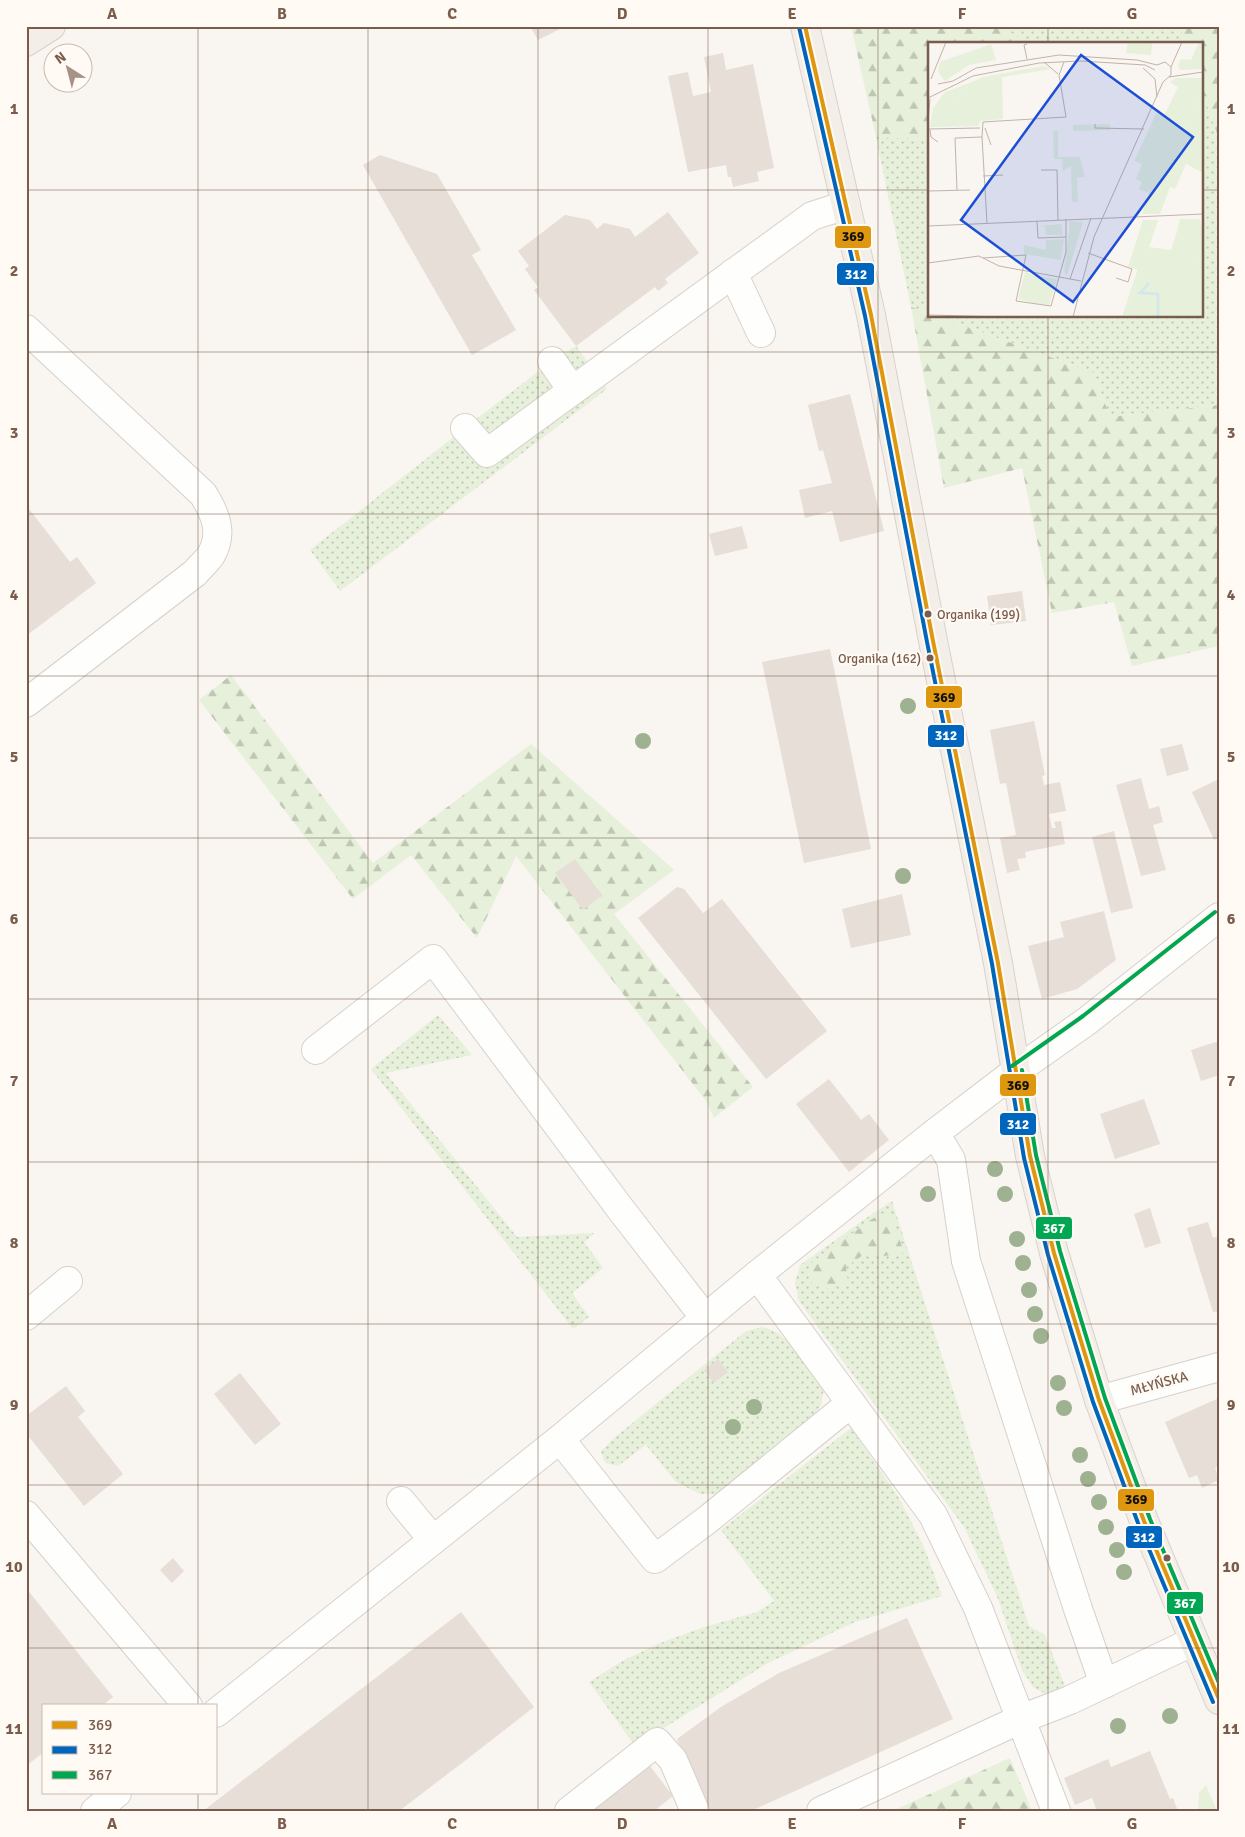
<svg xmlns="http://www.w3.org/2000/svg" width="1245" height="1837" font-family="Signika,sans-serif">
  <defs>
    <pattern id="grass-dots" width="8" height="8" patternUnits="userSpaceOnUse" patternTransform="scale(1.25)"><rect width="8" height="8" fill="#e7f0db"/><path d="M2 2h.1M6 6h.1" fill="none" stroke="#c0c6b4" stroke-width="1.8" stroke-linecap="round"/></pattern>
    <pattern id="forest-firs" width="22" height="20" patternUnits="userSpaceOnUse" patternTransform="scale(1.25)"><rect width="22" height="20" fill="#e7f0db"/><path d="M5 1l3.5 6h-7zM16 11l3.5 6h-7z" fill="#c0c6b4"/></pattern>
  </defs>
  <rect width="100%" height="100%" fill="#f9f5f0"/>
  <g fill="url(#grass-dots)">
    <polygon points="999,26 1180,26 1186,44 1021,44 1019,38"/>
    <polygon points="1201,88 1219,139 1219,405 1110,417 1094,373 937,316 1201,316"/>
    <polygon points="876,137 929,139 929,313 911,307"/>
    <polygon points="576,346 607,389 340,591 310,550 488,410 552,361"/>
    <polygon points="438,1015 472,1055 386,1073 517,1237 595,1233 584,1242 603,1268 572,1293 589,1317 573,1329 371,1069"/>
    <polygon points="892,1201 1029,1626 1045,1635 1065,1686 1046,1694 1034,1688 1022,1670 997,1596 964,1527 799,1301 795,1283 800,1265 872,1214"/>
    <polygon points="763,1327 778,1333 790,1344 824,1388 821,1405 805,1428 735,1485 717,1494 700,1494 676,1482 646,1445 618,1466 605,1463 601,1451 614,1438 746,1331"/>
    <polygon points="851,1428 899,1498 924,1547 942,1596 855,1622 768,1663 635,1746 589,1682 624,1660 658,1644 701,1628 757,1612 774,1601 721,1530"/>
  </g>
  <g fill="url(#forest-firs)">
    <polygon points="851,26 999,26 1020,38 1021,44 929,44 929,139 876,137"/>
    <polygon points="1180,26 1219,26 1219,139 1201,88 1201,44 1186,44"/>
    <polygon points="911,307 929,313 929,316 937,316 1094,373 1110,417 1219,405 1219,646 1132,666 1114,602 1052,613 1022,468 944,488"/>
    <polygon points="231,675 373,863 531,744 674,870 614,914 753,1087 714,1118 706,1101 516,856 477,938 411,855 353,899 199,700"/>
    <polygon points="890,1210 904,1253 884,1256 863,1255 846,1267 848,1282 826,1289 812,1284 810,1264 872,1219"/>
    <polygon points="1010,1758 1032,1811 892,1811"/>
  </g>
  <polygon fill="#e7f0db" points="1206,1785 1217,1811 1198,1811 1199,1793"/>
  <g fill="#e6ded7">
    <polygon points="530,26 566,26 538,40"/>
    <polygon points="723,53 726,70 753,64 774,168 757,172 759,181 733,187 731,177 728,177 726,165 688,172 668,76 688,72 693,96 711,92 704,57"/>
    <polygon points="380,155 437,174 481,250 472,255 516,330 472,355 363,165"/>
    <polygon points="668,212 699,253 665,279 668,283 658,291 655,287 576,346 534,290 538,287 525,269 529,266 518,251 565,215 590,220 597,229 604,223 630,229 635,237"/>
    <polygon points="850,394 884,531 840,542 832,511 805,518 799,490 832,483 823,450 819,451 808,405"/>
    <polygon points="26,505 70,562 77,557 96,583 26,636"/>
    <polygon points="742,526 748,548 715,556 709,534"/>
    <polygon points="1022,591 1026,621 991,625 987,596"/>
    <polygon points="830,649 871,849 804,863 762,662"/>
    <polygon points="1034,721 1045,775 1042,776 1044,785 1060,782 1066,811 1049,814 1052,828 1056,828 1054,822 1061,821 1065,844 1025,852 1026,858 1017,859 1020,870 1007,873 1000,838 1016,835 1006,783 1000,784 990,730"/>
    <polygon points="1182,744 1189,770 1167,776 1160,749"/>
    <polygon points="1141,778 1149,809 1159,806 1163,822 1153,825 1166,870 1141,876 1116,785"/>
    <polygon points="1219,779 1219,838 1214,840 1192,792"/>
    <polygon points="1114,831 1133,908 1111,913 1092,837"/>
    <polygon points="575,859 602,895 583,910 555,873"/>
    <polygon points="677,887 684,889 703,913 722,899 827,1031 766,1079 638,918"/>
    <polygon points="902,894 911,935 851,948 842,909"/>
    <polygon points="1104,911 1116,960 1077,989 1042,999 1028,946 1064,937 1060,922"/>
    <polygon points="1219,1041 1219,1075 1201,1081 1191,1050"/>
    <polygon points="829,1079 861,1120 869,1114 889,1140 849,1172 796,1104"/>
    <polygon points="1144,1099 1160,1144 1115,1159 1100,1114"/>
    <polygon points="1150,1208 1161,1243 1145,1248 1134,1214"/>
    <polygon points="1208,1222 1213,1238 1218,1236 1219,1239 1219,1311 1213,1312 1187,1228"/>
    <polygon points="718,1359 728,1372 714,1383 704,1370"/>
    <polygon points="240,1373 281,1424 255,1445 214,1394"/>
    <polygon points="66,1386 85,1411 78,1417 123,1474 84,1506 26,1433 26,1416"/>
    <polygon points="1219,1398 1219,1466 1215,1468 1219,1480 1202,1488 1197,1475 1189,1478 1165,1422"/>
    <polygon points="173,1558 184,1571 172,1583 160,1570"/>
    <polygon points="26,1588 113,1697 102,1706 44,1706 44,1752 26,1766"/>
    <polygon points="461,1612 534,1707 462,1763 399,1811 203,1811"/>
    <polygon points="907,1618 953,1719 751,1811 708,1811 677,1739 721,1707 779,1673"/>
    <polygon points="1150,1751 1170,1799 1173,1798 1178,1811 1097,1811 1092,1798 1075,1805 1064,1778 1108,1759 1111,1767"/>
    <polygon points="646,1761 673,1796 654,1811 582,1811"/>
  </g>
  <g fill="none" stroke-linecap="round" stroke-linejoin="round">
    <g stroke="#d7d1cb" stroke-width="30">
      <g id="minor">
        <polyline points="733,273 761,333"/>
        <path d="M26,329L203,494C215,513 224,533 211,555C207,561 200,567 195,573L26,703"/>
        <polyline points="552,361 572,390"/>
        <polyline points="465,428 487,453 812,216 846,205"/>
        <polyline points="316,1050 433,959 622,1211 705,1318"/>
        <polyline points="935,1133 951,1160 966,1261 1078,1609 1104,1684"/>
        <polyline points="757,1275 933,1515 978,1608 1056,1811"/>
        <polyline points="26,1316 68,1281"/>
        <polyline points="1099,1400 1219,1367"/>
        <polyline points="560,1439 655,1559 707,1520 851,1403"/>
        <polyline points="401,1501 433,1540"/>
        <polyline points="26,1515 188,1706"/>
        <polyline points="216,1713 560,1439 757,1275 935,1133 1016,1071 1087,1021 1219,917"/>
        <polyline points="95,1811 117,1793"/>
        <polyline points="569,1811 657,1742 673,1760 695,1811"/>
        <polyline points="821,1811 1021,1719 1070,1700 1194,1641"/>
      </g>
    </g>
    <g stroke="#dad1cc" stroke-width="30">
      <g id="major">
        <polyline points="805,26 871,315 933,641 998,963 1030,1156 1054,1253 1099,1400 1144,1521 1219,1700"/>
        <polyline points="26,42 51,26"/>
      </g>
    </g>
    <use href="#minor" stroke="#fefefd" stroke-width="28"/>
    <use href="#major" stroke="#f3eee8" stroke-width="28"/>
    <g stroke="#fffaf3" stroke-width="8">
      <polyline id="bus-1" points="805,26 871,315 933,641 998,963 1030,1156 1054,1253 1099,1400 1144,1521 1219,1699"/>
    </g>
    <g stroke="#fffaf3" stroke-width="8">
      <polyline id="bus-2" points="799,27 865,316 927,642 992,964 1024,1158 1048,1255 1093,1402 1138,1523 1213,1702"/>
    </g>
    <g stroke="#fffaf3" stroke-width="8">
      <g id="bus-3">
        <polyline points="1012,1066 1083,1016 1215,912"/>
        <polyline points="1022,1070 1036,1155 1060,1251 1105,1398 1150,1519 1219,1683"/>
      </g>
    </g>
    <use href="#bus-1" stroke="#de970f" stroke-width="4"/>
    <use href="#bus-2" stroke="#0065bd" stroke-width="4"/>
    <use href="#bus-3" stroke="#00a651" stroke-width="4"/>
  </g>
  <g fill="#9eb190">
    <circle cx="908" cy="706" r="8"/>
    <circle cx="643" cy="741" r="8"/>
    <circle cx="903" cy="876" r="8"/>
    <circle cx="995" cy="1169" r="8"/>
    <circle cx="928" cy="1194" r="8"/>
    <circle cx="1005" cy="1194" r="8"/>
    <circle cx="1017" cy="1239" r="8"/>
    <circle cx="1023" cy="1263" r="8"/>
    <circle cx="1029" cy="1290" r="8"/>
    <circle cx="1035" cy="1314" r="8"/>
    <circle cx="1041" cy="1336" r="8"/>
    <circle cx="1058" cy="1383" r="8"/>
    <circle cx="754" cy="1407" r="8"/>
    <circle cx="1064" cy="1408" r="8"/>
    <circle cx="733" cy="1427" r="8"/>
    <circle cx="1080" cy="1455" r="8"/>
    <circle cx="1088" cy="1479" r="8"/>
    <circle cx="1099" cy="1502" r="8"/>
    <circle cx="1106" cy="1527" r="8"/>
    <circle cx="1117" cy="1550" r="8"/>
    <circle cx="1124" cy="1572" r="8"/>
    <circle cx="1170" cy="1716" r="8"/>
    <circle cx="1118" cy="1726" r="8"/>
  </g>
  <path fill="none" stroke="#7a5c4d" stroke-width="1" stroke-opacity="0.55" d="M198,26V1706M368,26V1811M538,26V1811M708,26V1811M878,26V1811M1048,26V44M26,190H929M1201,190H1219M1048,316V1811M26,352H1219M26,514H1219M26,676H1219M26,838H1219M26,999H1219M26,1162H1219M26,1324H1219M26,1485H1219M26,1648H1219M198,1793V1811"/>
  <g fill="#7a5c4d" stroke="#fffaf3" stroke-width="2">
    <circle cx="928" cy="614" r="4.5"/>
    <circle cx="930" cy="658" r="4.5"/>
    <circle cx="1167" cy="1558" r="4.5"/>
  </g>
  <g text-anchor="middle" stroke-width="4.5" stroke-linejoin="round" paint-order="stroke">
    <g font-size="13" fill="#7a5c4d" stroke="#fffaf3" text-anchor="start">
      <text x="937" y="619">Organika (199)</text>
      <text x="921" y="663" text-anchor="end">Organika (162)</text>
    </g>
    <g font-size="14" fill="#7a5c4d" stroke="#fffaf3">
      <text transform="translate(1159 1383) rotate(-15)" y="5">MŁYŃSKA</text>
    </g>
  </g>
  <g transform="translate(928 42)">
    <rect width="275" height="275" fill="#f9f5f0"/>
    <path d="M271,0H275V27L252,28L250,23L253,17L263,18ZM63,2L68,18L41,23L17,39L10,30L12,20ZM116,24L123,27L74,35L75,77L53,79L50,84L2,85L5,66L23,61L44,40L55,35ZM248,36H275L244,133L226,123L227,118L215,100L223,83L237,94L239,77L236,74L250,45L242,40ZM182,82V88L145,89V83ZM252,177H259L275,199V230L249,189ZM226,178H230L198,275H194ZM142,179L155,180L139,234L136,230ZM133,182L135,193H118L117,185L112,184ZM136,197L133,218L96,212V203L118,208V198ZM97,230L112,234L106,261L90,257Z" fill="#e7f0db"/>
    <path d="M200,0H224L223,13L198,11ZM275,36V131L258,122L247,147L242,145L232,172H214L221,151L211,147L214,140L208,137L214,122L206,119L215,100L227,118L226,123L244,133ZM44,40L23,61L5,66L17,50ZM228,71L236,75L242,83L237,94L223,83ZM125,89H130V115H152L157,135L149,136L150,160H144L143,124L135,129L134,117H126ZM259,177H272L275,199ZM215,178H226L210,228L200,225ZM249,189L275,230V275H198L221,205L243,208ZM112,234L129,237L121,263L106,261Z" fill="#e7f0db"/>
    <path fill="none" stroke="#d0e8ea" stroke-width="2.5" d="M221,241L212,251L230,252V275"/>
    <path fill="none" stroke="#c2b3aa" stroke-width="1" d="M99,17L96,3L99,2M116,20L130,32M243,25L254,0M215,26L227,37L229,55M241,35L275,30M3,37L18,0M10,42L25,39L48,26L131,13L209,18L229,23L237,20L243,25V33L235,40L166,195L145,275M0,56L45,34L111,21L153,19L217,23L227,28M0,79L2,57M167,82V86L216,87M57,86L63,103M0,87L52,86M2,88L3,95L10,100M54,95L55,80L138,75L131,33L136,20M113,128H129L130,178M55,134L75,133M29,148L27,96L54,95L59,181M0,149L42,148M109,179L110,196L138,195M0,184L275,172M160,211L204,227L200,240L188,236M55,216L98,213L88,259L123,264L138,210V177M0,221L51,214L71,224L153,239M142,237L163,176M1,273L77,275"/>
    <path fill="#1d4ed8" fill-opacity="0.15" stroke="#1d4ed8" stroke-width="2.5" d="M153,13L265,95L145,260L33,178Z"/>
    <rect width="275" height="275" fill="none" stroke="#7a5c4d" stroke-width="2.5"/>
  </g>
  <g stroke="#fffaf3" stroke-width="2">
    <rect x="834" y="225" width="38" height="24" rx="5" fill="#de970f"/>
    <rect x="836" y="262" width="39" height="24" rx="5" fill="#0065bd"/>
    <rect x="925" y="685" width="38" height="24" rx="5" fill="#de970f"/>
    <rect x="927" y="724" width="38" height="24" rx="5" fill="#0065bd"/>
    <rect x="999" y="1073" width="38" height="24" rx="5" fill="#de970f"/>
    <rect x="999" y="1112" width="38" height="24" rx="5" fill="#0065bd"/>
    <rect x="1035" y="1216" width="38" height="24" rx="5" fill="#00a651"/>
    <rect x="1117" y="1488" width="38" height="24" rx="5" fill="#de970f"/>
    <rect x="1125" y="1525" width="38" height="24" rx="5" fill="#0065bd"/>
    <rect x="1166" y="1591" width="38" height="24" rx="5" fill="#00a651"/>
  </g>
  <g font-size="14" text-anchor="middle" font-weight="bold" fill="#fff">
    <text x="856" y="279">312</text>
    <text x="946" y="740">312</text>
    <text x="1018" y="1129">312</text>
    <text x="1054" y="1233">367</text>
    <text x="1144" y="1542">312</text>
    <text x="1185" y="1608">367</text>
  </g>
  <g font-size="14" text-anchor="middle" font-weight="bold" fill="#111">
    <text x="853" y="241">369</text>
    <text x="944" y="702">369</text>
    <text x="1018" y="1090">369</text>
    <text x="1136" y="1504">369</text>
  </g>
  <rect width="1245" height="1837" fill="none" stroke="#fffaf3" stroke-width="55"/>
  <rect x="42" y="1704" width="175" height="90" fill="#fffaf3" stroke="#cabbb1"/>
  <rect x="52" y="1721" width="25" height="8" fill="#de970f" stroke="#cabbb1"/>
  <text x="88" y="1730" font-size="15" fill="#7a5c4d">369</text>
  <rect x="52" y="1746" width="25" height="8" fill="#0065bd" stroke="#cabbb1"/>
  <text x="88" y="1754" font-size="15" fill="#7a5c4d">312</text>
  <rect x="52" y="1771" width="25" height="8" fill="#00a651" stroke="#cabbb1"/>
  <text x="88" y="1780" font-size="15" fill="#7a5c4d">367</text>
  <g transform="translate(68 68) rotate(324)"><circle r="24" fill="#fffaf3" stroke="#cabbb1"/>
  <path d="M0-4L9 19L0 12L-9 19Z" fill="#a69286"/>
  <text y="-8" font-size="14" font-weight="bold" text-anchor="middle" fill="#7a5c4d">N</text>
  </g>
  <rect x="28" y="28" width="1190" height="1782" fill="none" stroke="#7a5c4d" stroke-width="2"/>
  <g font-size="16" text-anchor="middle" font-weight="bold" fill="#7a5c4d">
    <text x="112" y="19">A</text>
    <text x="282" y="19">B</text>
    <text x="452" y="19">C</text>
    <text x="622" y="19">D</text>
    <text x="792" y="19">E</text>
    <text x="962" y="19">F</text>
    <text x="1132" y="19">G</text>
    <text x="14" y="114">1</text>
    <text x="1231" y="114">1</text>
    <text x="14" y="276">2</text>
    <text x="1231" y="276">2</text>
    <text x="14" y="438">3</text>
    <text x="1231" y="438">3</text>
    <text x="14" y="600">4</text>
    <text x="1231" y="600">4</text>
    <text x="14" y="762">5</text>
    <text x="1231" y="762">5</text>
    <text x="14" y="924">6</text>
    <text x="1231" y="924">6</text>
    <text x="14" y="1086">7</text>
    <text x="1231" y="1086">7</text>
    <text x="14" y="1248">8</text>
    <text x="1231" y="1248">8</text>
    <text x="14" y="1410">9</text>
    <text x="1231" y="1410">9</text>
    <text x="14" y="1572">10</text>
    <text x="1231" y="1572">10</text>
    <text x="14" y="1734">11</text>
    <text x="1231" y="1734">11</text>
    <text x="112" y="1829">A</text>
    <text x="282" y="1829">B</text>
    <text x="452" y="1829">C</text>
    <text x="622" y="1829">D</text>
    <text x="792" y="1829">E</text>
    <text x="962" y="1829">F</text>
    <text x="1132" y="1829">G</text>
  </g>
</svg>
